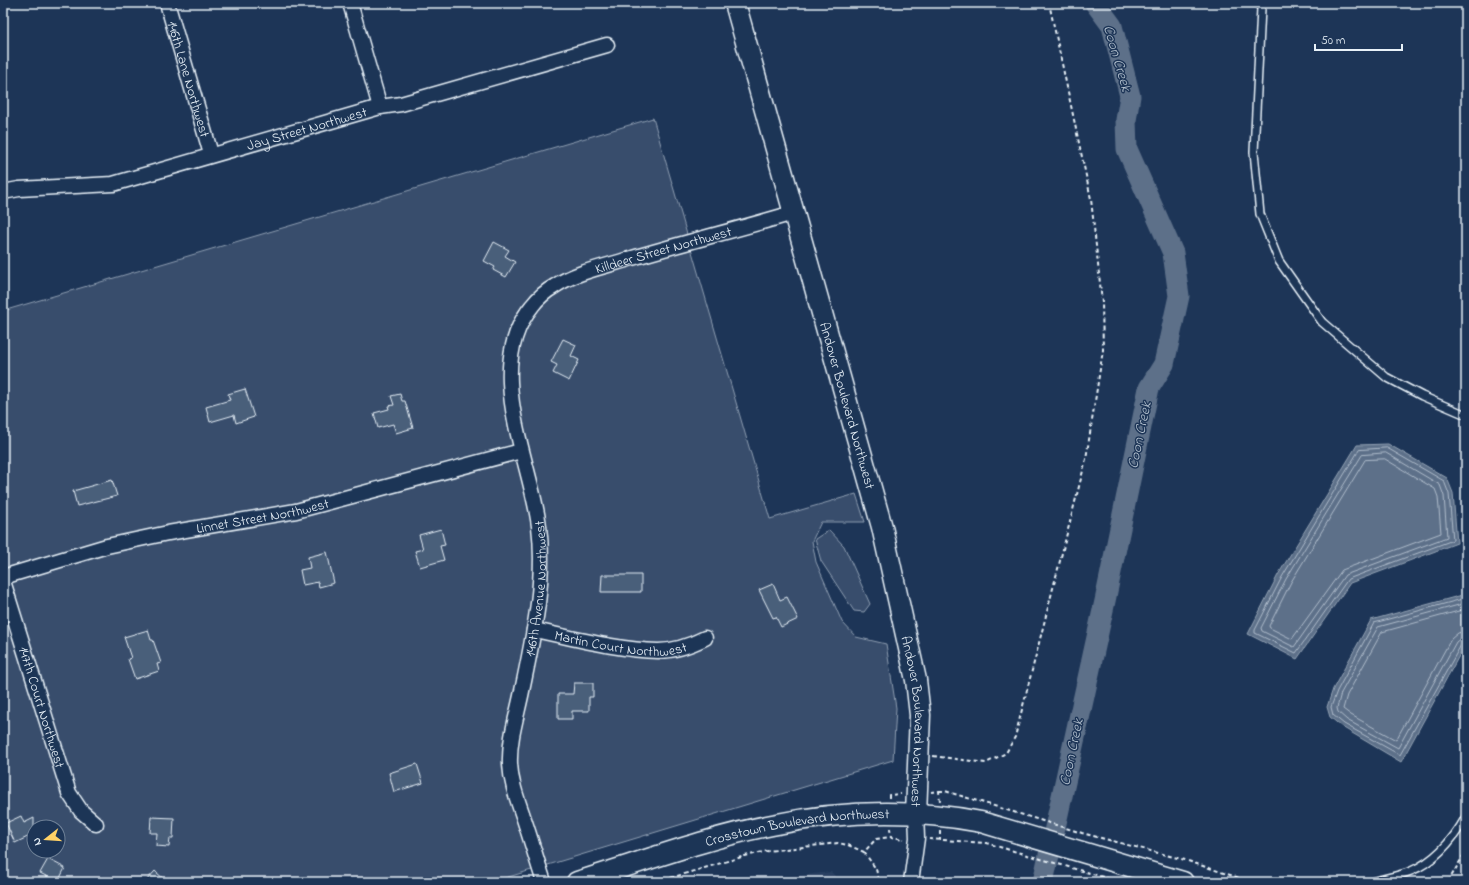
<svg xmlns="http://www.w3.org/2000/svg" width="1469" height="885" font-family="'Indie Flower',sans-serif">
  <rect width="100%" height="100%" fill="#1d3557"/>
  <filter id="ink" filterUnits="userSpaceOnUse"><feTurbulence type="fractalNoise" baseFrequency=".025" numOctaves="2"/><feDisplacementMap in="SourceGraphic" scale="8" xChannelSelector="R" yChannelSelector="G"/><feConvolveMatrix kernelMatrix="1 2 1 2 8 2 1 2 1" color-interpolation-filters="sRGB"/></filter>
  <g filter="url(#ink)">
    <polygon fill="#2a4162" points="831,872 841,882 743,882"/>
    <g fill="#374d6c" stroke="#909fb2" fill-rule="evenodd">
      <path d="M653,118L770,519L856,494L865,522H821L812,541L816,562L842,622L856,637L886,644L896,708L893,760L492,882H3V311ZM34,827H58V851H34Z"/>
      <polygon points="829,530 844,546 870,604 864,612 854,611 821,561 815,539"/>
    </g>
    <g fill="#5d7089" stroke="#95a4b5">
      <polygon points="1388,444 1447,478 1453,493 1457,543 1350,583 1297,659 1248,634 1278,575 1357,445"/>
      <polygon points="1466,594 1466,643 1401,762 1342,727 1330,717 1327,707 1333,689 1371,620"/>
    </g>
    <g fill="none" stroke-linecap="round" stroke-linejoin="round">
      <g stroke="#b0bdcc" stroke-width="1">
        <polygon points="1387,448 1444,481 1449,494 1453,540 1348,579 1296,653 1255,633 1255,630 1282,577 1359,450"/>
        <polygon points="1386,453 1440,485 1444,496 1447,537 1345,575 1294,647 1262,631 1261,628 1286,579 1362,455"/>
        <polygon points="1385,459 1435,489 1438,497 1441,533 1342,570 1292,639 1270,628 1269,626 1291,582 1365,460"/>
        <polyline points="1466,598 1374,623 1337,691 1331,707 1333,715 1344,724 1400,755 1461,645 1466,642"/>
        <polyline points="1466,603 1378,627 1341,693 1337,708 1338,712 1347,720 1398,748 1456,642 1461,638 1466,637"/>
        <polyline points="1466,609 1382,632 1347,695 1343,709 1351,715 1396,740 1451,639 1458,633 1466,631"/>
      </g>
      <polyline stroke="#5d7089" stroke-width="21" points="1043,882 1105,601 1149,388 1164,364 1179,296 1173,253 1127,149 1126,120 1130,96 1112,26 1095,3"/>
    </g>
    <g fill="#495e7a" stroke="#e8f1f8">
      <polygon points="494,242 509,250 505,256 515,262 506,277 493,270 495,267 484,261"/>
      <polygon points="563,339 576,345 571,356 579,360 569,381 553,373 557,365 551,362"/>
      <polygon points="245,389 254,417 236,423 234,415 210,422 206,407 230,400 228,394"/>
      <polygon points="400,394 402,401 405,401 413,428 396,433 393,424 378,428 374,413 389,409 388,406 394,405 391,396"/>
      <polygon points="112,480 117,496 77,506 73,491"/>
      <polygon points="441,529 445,545 440,546 444,560 420,567 415,551 423,549 419,535"/>
      <polygon points="327,552 334,583 319,587 318,582 303,585 300,570 310,568 308,557"/>
      <polygon points="602,575 641,575 641,592 601,592"/>
      <polygon points="773,584 780,600 787,597 798,619 781,627 776,617 773,618 759,590"/>
      <polygon points="148,630 151,640 153,640 161,663 157,664 159,671 135,679 128,659 131,658 124,637"/>
      <polygon points="574,683 593,683 593,697 589,697 589,711 572,711 572,719 558,719 558,694 573,694"/>
      <polygon points="417,764 423,783 394,792 389,773"/>
      <polygon points="21,816 24,823 34,818 34,834 15,843 6,823"/>
      <polygon points="151,817 174,818 173,838 170,838 169,847 156,846 157,833 150,833"/>
      <polygon points="48,859 65,868 58,882 40,873"/>
      <polygon points="155,871 167,882 145,882"/>
    </g>
    <g fill="none" stroke-linecap="round" stroke-linejoin="round">
      <g stroke="#e8f1f8" stroke-width="10">
        <g id="lane">
          <polyline points="1263,3 1261,8 1254,152 1260,214 1279,261 1322,322 1386,377 1422,396 1466,415"/>
          <path d="M1372,882C1385,878 1399,876 1411,871C1435,861 1453,840 1466,817"/>
        </g>
      </g>
      <g stroke="#e8f1f8" stroke-width="17">
        <g id="street">
          <path id="s1" d="M167,3L211,154"/>
          <polyline points="350,3 380,107"/>
          <path id="s2" d="M3,192L19,189L113,184L380,107L401,104L607,45"/>
          <path id="s3" d="M3,577L107,546L168,533L296,511L521,451"/>
          <path id="s4" d="M3,581L69,793L81,811L96,824"/>
          <path id="s5" d="M534,630C574,638 617,650 658,651C675,651 691,645 705,638"/>
          <path id="s6" d="M544,882C537,861 531,840 524,819C518,801 511,784 510,764C509,739 517,716 522,691C533,637 546,581 539,526C531,460 482,367 532,306C538,298 546,291 555,286C576,272 604,267 629,259C683,243 739,229 793,213"/>
          <polyline points="911,882 917,838 916,814"/>
        </g>
      </g>
      <g stroke="#e8f1f8" stroke-width="23">
        <g id="secondary">
          <path id="s7" d="M735,3L882,527L916,680L920,715L916,814"/>
          <path id="s8" d="M577,882C642,862 706,838 772,825C840,811 913,809 981,822L1183,882"/>
        </g>
      </g>
      <g stroke="#e8f1f8" stroke-width="2" stroke-dasharray="4 3" stroke-linecap="butt">
        <polyline points="933,756 986,763 1006,753 1015,737 1086,459 1103,350 1102,302 1091,199 1049,3"/>
        <polyline points="939,791 945,791 1082,833 1185,860 1251,882"/>
        <polyline points="931,792 939,791 940,801"/>
        <polyline points="889,798 889,795 901,794"/>
        <polyline points="890,828 891,837"/>
        <polyline points="940,831 940,840"/>
        <polyline points="929,839 986,843 1120,882"/>
        <polyline points="864,852 876,869 879,882"/>
        <polyline points="657,882 745,856 768,851 838,843 848,845 864,852 876,839 891,837 904,839"/>
        <polyline points="1448,882 1466,851"/>
      </g>
      <use href="#lane" stroke="#1d3557" stroke-width="7"/>
      <use href="#street" stroke="#1d3557" stroke-width="14"/>
      <use href="#secondary" stroke="#1d3557" stroke-width="20"/>
    </g>
  </g>
  <g text-anchor="middle" stroke-width="3" stroke-linejoin="round" paint-order="stroke">
    <g font-size="14" fill="#e8f1f8" stroke="#1d3557">
      <text dy="5" stroke="none"><textPath href="#s1" startOffset="79">146th Lane Northwest</textPath></text>
      <text dy="5" stroke="none"><textPath href="#s2" startOffset="312">Jay Street Northwest</textPath></text>
      <text dy="5" stroke="none"><textPath href="#s6" startOffset="737">Killdeer Street Northwest</textPath></text>
      <text dy="5" stroke="none"><textPath href="#s7" startOffset="418">Andover Boulevard Northwest</textPath></text>
      <text dy="5" stroke="none"><textPath href="#s3" startOffset="267">Linnet Street Northwest</textPath></text>
      <text dy="5" stroke="none"><textPath href="#s6" startOffset="301">146th Avenue Northwest</textPath></text>
      <text dy="5" stroke="none"><textPath href="#s5" startOffset="88">Martin Court Northwest</textPath></text>
      <text dy="5" stroke="none"><textPath href="#s4" startOffset="132">147th Court Northwest</textPath></text>
      <text dy="5" stroke="none"><textPath href="#s7" startOffset="742">Andover Boulevard Northwest</textPath></text>
      <text dy="5" stroke="none"><textPath href="#s8" startOffset="228">Crosstown Boulevard Northwest</textPath></text>
    </g>
    <g font-size="15" font-style="italic" fill="#b7c4d1" stroke="#1d3557">
      <text transform="translate(1118 58) rotate(74)" y="5">Coon Creek</text>
      <text transform="translate(1139 435) rotate(-78)" y="5">Coon Creek</text>
      <text transform="translate(1071 752) rotate(-78)" y="5">Coon Creek</text>
    </g>
  </g>
  <rect width="1469" height="885" fill="none" stroke="#1d3557" stroke-width="16"/>
  <rect x="8" y="8" width="1453" height="869" fill="none" stroke="#e8f1f8" stroke-width="1.5" filter="url(#ink)"/>
  <g transform="translate(46 839) rotate(253)"><circle r="19" fill="#1d3557" stroke="#6e8097"/>
  <path d="M0-3L7 15L0 10L-7 15Z" fill="#ffd166"/>
  <text y="-6" font-size="11" font-weight="bold" text-anchor="middle" fill="#e8f1f8">N</text>
  </g>
  <path d="M1315 44v6h87v-6" fill="none" stroke="#e8f1f8" stroke-width="2"/>
  <text x="1321" y="44" font-size="12" fill="#e8f1f8" stroke="#1d3557" stroke-width="3" paint-order="stroke">50 m</text>
</svg>
